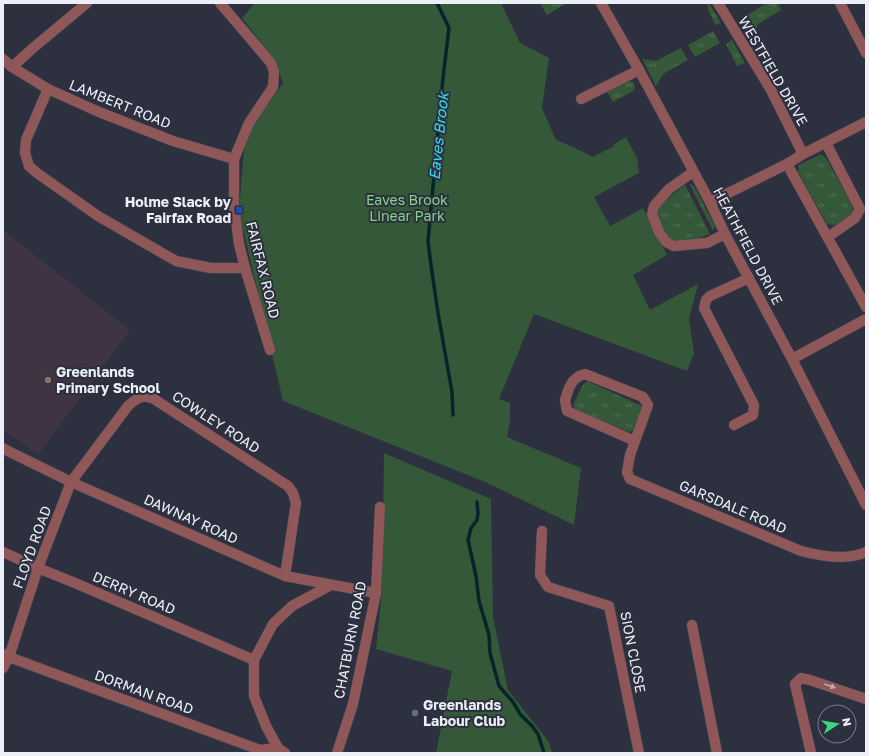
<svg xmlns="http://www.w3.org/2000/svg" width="869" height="756" font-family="'Golos Text',sans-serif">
  <defs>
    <pattern id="grass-tufts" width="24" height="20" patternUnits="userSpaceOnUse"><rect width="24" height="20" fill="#355838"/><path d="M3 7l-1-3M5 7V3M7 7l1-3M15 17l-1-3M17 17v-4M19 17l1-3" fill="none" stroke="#527056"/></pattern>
  </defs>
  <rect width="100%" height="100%" fill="#2d303e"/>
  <polygon fill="#3e3443" points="3,230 130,330 38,455 3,430"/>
  <g fill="url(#grass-tufts)">
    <polygon points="540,3 567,3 547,15"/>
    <polygon points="707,3 709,3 721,23 715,25 708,9"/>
    <polygon points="767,3 778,3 781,10 758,24 753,38 741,19"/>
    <polygon points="713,31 720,43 695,57 688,45"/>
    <polygon points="732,40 745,63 737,66 726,44"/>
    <polygon points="681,48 688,60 663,74 656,86 642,59 656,61"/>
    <polygon points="630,81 633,82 635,86 633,91 613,102 606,90"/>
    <polygon points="821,154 826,158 851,203 853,209 853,213 848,218 834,225 827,224 798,172 799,165"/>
    <polygon points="689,183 694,186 715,226 713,231"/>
    <path d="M685,185L710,234C701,237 679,246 671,241C663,236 659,224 656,217C659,202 674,194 685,185Z"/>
    <polygon points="587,381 642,406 643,412 637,429 630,432 577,412 573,405 582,386"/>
  </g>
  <g fill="#355838">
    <polygon points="255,3 501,3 520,43 549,58 542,108 556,140 573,147 593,157 614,146 614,144 626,137 637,158 639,173 594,197 610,226 643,208 667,255 633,275 650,310 698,284 689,319 694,353 687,371 534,314 499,399 510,403 510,422 507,437 581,468 574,525 485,482 283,401 239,211 245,137 283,83 276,62 242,18"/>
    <polygon points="384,453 491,499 493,617 508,690 549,742 552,753 436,753 452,671 376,649 382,590"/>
  </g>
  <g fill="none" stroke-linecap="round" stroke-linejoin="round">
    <g stroke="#02272b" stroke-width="3.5">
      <polyline points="437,3 449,28 443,78 428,241 431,265 438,313 452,392 453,415"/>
      <polyline points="477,502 478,513 477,520 471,528 468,540 476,576 479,601 489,635 490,653 499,686 513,702 520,714 532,726 538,734 544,753"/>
    </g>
    <g stroke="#484b58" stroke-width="11">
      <g id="street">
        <polyline points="220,3 271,63 274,72 273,87 249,123 234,159 234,206 239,244 245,268 270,350"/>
        <polyline points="601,3 639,70 710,202 725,234 792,359 866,505"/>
        <polyline points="718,3 771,90 803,154"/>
        <polyline points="840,3 866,53"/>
        <polyline points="3,59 12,67 48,89 99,112 173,141 234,159"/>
        <polyline points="12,67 33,48 87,3"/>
        <polyline points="48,89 26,140 25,153 29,166 37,173 98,216 176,261 211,268 245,268"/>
        <polyline points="581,99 639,70"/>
        <polyline points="826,143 860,209 855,218 828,237"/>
        <polyline points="787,164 866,307"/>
        <polyline points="693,172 669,189 654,206 652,214 659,232 666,242 674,246 707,243 725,234"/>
        <polyline points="710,202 787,164 803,154 866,122"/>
        <polyline points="792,359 866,319"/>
        <polyline points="734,425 753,415 754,405 704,308 706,300 710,296 749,278"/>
        <path d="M635,441L567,411L565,400L569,388L573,381L579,376L585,374L643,397L648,405L630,455L627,472L630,479L801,551C820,556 847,561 866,552"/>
        <polyline points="3,448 8,451 71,482 285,576 376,593"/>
        <polyline points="542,531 540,575 548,587 609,606 639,753"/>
        <polyline points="3,552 38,568 75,583 254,660"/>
        <polyline points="692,625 717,753"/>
        <polyline points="3,654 9,657 260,750 278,748"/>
        <path d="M3,668L9,657L38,568L71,482L128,406C137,398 142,394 154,399L288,486L293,493L296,503L285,576"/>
        <polyline points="285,753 278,748 266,726 254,696 254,660 273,624 292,606 331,585"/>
        <polyline points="337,753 353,704 376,593 380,507"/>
        <polyline points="811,753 795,684 801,678 810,680 866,699"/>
      </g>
    </g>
    <use href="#street" stroke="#8f5758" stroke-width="10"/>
  </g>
  <defs><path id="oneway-solid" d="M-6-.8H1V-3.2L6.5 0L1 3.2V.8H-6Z"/></defs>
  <use fill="#c2abb0" href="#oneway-solid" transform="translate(830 686) rotate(19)"/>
  <rect fill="#1a4fb4" stroke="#2d303e" stroke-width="1.5" x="235" y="206" width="8" height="8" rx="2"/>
  <circle fill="#8d6e63" stroke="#2d303e" stroke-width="1.5" cx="48" cy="380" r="4"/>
  <circle fill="#5c6f8a" stroke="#2d303e" stroke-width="1.5" cx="415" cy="713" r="4"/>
  <g text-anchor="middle" stroke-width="4" stroke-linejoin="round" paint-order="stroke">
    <g font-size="14" fill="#eceff8" stroke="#2d303e">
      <text transform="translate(773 71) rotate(60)" y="5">WESTFIELD DRIVE</text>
      <text transform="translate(120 104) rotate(22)" y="5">LAMBERT ROAD</text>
      <text transform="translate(748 246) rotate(62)" y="5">HEATHFIELD DRIVE</text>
      <text transform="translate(263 270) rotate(76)" y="5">FAIRFAX ROAD</text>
      <text transform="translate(216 422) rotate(33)" y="5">COWLEY ROAD</text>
      <text transform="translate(733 507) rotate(23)" y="5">GARSDALE ROAD</text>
      <text transform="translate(191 519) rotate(24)" y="5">DAWNAY ROAD</text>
      <text transform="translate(32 547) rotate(-70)" y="5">FLOYD ROAD</text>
      <text transform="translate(134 593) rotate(23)" y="5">DERRY ROAD</text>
      <text transform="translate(350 640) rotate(-79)" y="5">CHATBURN ROAD</text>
      <text transform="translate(633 652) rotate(79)" y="5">SION CLOSE</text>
      <text transform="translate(144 692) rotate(20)" y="5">DORMAN ROAD</text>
    </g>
    <g font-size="14" fill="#82d58a" stroke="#2d303e">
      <text x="407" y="205">Eaves Brook<tspan x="407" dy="16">Linear Park</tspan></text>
    </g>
    <g font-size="14" font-weight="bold" fill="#eceff8" stroke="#2d303e" text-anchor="start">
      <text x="231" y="207" text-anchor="end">Holme Slack by<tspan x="231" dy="16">Fairfax Road</tspan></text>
      <text x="56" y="377">Greenlands<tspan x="56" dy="16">Primary School</tspan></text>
      <text x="423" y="710">Greenlands<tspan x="423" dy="16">Labour Club</tspan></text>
    </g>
    <g font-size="15" font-style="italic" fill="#32deef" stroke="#2d303e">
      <text transform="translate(439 136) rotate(-84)" y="5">Eaves Brook</text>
    </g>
  </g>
  <rect width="869" height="756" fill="none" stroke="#eceff8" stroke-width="8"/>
  <g transform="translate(837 724) rotate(78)"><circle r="19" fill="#2d303e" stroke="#797c88"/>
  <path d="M0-3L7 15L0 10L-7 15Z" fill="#3dd77e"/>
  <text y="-6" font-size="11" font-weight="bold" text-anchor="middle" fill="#eceff8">N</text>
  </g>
</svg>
